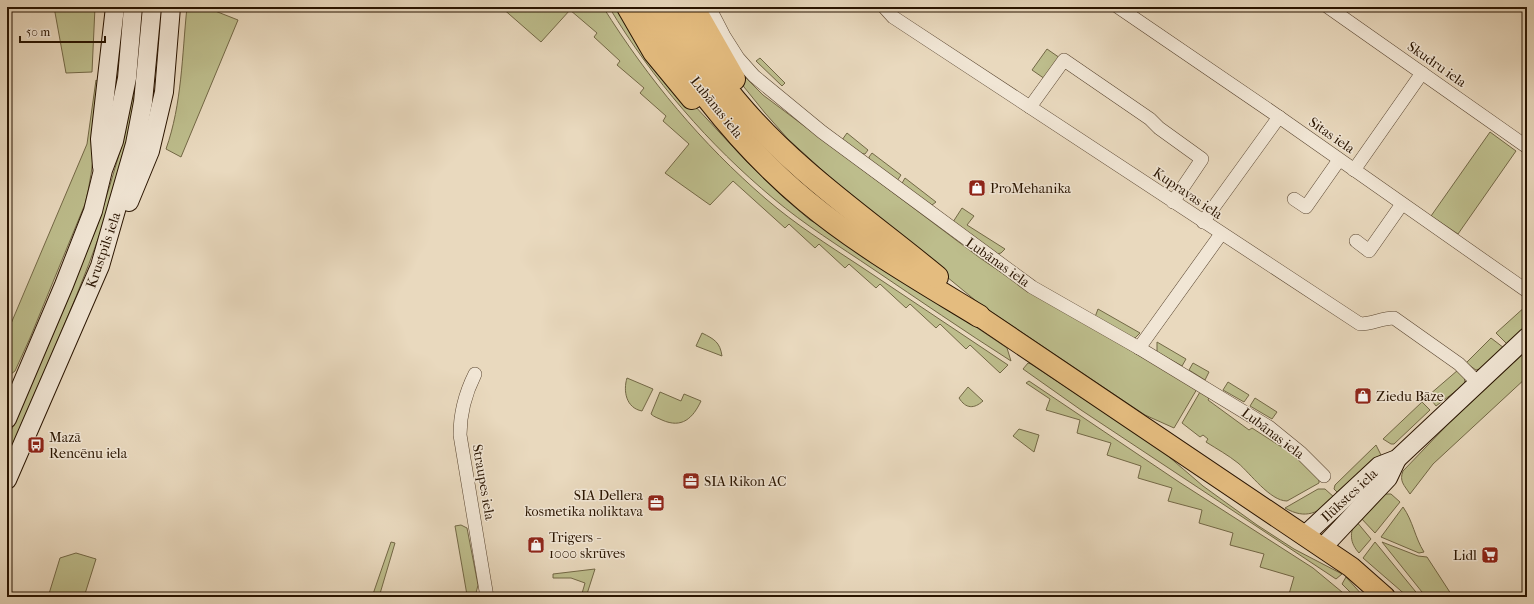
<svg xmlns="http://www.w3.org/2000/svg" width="1534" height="604" font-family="'IM FELL French Canon',serif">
  <rect width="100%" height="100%" fill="#e9d9be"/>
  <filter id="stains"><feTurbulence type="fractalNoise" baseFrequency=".005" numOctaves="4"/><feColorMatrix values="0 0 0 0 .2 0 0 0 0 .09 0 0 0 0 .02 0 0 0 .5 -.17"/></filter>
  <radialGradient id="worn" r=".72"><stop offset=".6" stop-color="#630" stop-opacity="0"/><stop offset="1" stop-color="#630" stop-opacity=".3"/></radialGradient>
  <g fill="#bdbd8c" stroke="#736846">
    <polygon points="54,7 95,7 92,72 66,73"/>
    <path d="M187,7H205L238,20L181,157L166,149C182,104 182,55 187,7Z"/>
    <path d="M501,7H603C649,80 701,143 766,199C795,224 828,245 860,266C909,299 959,332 1008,365L1000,373L970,345L966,349L940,324L936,328L910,304L906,308L880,284L876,288L849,264L845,268L819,244L815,248L789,224L785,228L733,181L710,205L665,173L689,144L663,121L666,116L640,93L644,88L617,65L620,61L594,37L597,33L570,10L541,42Z"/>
    <path d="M609,7H621L693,104L747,162L783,197L810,220L853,244L1007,348L1011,361C964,331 919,300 873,269C839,246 805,225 774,199C708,144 653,80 609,7Z"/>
    <path d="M138,25L144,26C138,84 130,142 112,198C84,287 43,372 7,458V440L65,306L97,226L110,185L121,148Z"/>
    <polygon points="1047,49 1060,58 1045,79 1032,70"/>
    <polygon points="760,58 785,83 782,86 756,61"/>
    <polygon points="740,72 763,95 980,258 1030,292 1197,389 1174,428 1145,415 981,305 947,277 832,179 788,139 765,113 740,82"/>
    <path d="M96,80L100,83C96,123 95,165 85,204L30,338L15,371L7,377V333L87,144Z"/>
    <polygon points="1490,132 1516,151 1458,234 1431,216"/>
    <polygon points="847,133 868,150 865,154 859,153 842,140"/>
    <polygon points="872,153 901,175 897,181 870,162 869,157"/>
    <polygon points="905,178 936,202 932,205 901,185"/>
    <polygon points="962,208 974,216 967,225 1005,249 1001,253 997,254 953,222"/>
    <polygon points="1527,305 1527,327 1508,345 1496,333"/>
    <polygon points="1098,309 1140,333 1135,338 1132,338 1095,317"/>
    <path d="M702,333C714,339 720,342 722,356L696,346Z"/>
    <polygon points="1491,338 1504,348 1483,368 1476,370 1466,363"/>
    <polygon points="1157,342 1186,359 1182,366 1157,352"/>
    <path d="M1521,355H1527V377L1433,464L1410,494C1404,485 1399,481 1403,471L1449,423Z"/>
    <polygon points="1028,363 1031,364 1161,450 1203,486 1257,525 1294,549 1342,574 1336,579 1081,410 1023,369"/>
    <polygon points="1193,363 1209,372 1205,380 1189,370"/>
    <polygon points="1458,370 1464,374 1465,384 1436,406 1429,397 1429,395"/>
    <path d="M627,378L653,389L642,411C626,408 623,391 627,378Z"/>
    <polygon points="1029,381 1179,482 1313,568 1348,597 1298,597 1289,594 1294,577 1260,567 1264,554 1230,545 1233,533 1199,523 1202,510 1168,501 1172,488 1138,478 1141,466 1107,455 1111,443 1077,433 1080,420 1046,410 1050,399 1026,383"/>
    <polygon points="1228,382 1249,395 1244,402 1223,390"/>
    <path d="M968,387L983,401C974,409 966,409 959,398Z"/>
    <path d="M660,392L681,401L684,394L701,401C693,418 682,429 662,420C658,418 654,417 651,414Z"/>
    <path d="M1200,392L1209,398L1208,400L1249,430L1252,428L1297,457L1319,479V483L1287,501C1270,501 1250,473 1238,463C1228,455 1217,449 1206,442L1208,439L1203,435L1200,437L1182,423Z"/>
    <polygon points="1255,398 1277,412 1272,419 1250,406"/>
    <polygon points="1422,402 1430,410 1394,444 1391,444 1383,439"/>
    <polygon points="1019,429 1039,435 1034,452 1013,436"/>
    <polygon points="1376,445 1381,455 1380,456 1339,494 1334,489 1335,485"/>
    <path d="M1318,489H1325L1335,498C1318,513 1306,520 1285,508Z"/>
    <polygon points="1384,494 1391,494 1400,502 1375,533 1360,517"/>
    <path d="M1403,507C1413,521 1415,538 1424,552L1419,553L1381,537Z"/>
    <path d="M1356,521L1371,539L1359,553C1350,543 1349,533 1356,521Z"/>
    <polygon points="461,525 467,528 478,585 476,593 467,595 455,526"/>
    <polygon points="391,542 395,543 379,597 372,597"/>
    <polygon points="1375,542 1420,597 1408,597 1363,558"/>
    <polygon points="1382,542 1418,556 1427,557 1453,597 1426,597"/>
    <polygon points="76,553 96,559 84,597 48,597 60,558"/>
    <polygon points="595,569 586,597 581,597 585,583 571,578 553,578 553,574"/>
    <polygon points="1346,577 1364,597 1355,597 1342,584"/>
  </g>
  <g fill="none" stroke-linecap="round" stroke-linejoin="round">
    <g stroke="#594530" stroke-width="14">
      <g id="street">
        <polyline points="709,7 724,36 738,58 754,76 822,132 1032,287 1139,348 1269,427 1301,453 1324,476"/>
        <path d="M884,7L893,17L1360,324C1372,324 1382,318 1394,318L1459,364L1478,383"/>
        <polyline points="1118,7 1279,117 1527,291"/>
        <polyline points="1328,7 1527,147"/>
        <polyline points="1030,107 1064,60 1150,119 1159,128 1202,159 1173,202"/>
        <polyline points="1354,170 1422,73"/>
        <polyline points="1294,199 1306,207 1339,160"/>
        <polyline points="1203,222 1279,117"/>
        <polyline points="1356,241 1369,251 1402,204"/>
        <polyline points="1139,348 1221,234"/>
        <path d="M475,374C465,394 460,412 460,435L487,597"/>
      </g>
    </g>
    <g stroke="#291400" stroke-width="20">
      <g id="secondary">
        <polyline points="102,167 100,139 115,7"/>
        <polyline points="129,202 150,151 164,92 171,7"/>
        <polyline points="7,419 64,285 93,211 103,170 114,141 127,78 133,7"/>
        <polyline points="7,480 100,266 135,144 143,102 152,7"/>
        <polyline points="1304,536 1379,466 1397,459 1527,337"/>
        <polyline points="1322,548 1388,478 1397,459"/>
      </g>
    </g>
    <g stroke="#291400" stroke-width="22">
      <polyline id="primary" points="979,316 1351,567 1385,597"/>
    </g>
    <g stroke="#291400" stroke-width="24">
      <g id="highway">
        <polyline points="628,7 654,52 692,98"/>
        <path d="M649,7C667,38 685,70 708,99C737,136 770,171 806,201C859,245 920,280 979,316"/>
        <path d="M672,7C692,39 711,71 735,100C793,170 868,220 937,277"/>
        <polyline points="693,7 734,79"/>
      </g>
    </g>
    <use href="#street" stroke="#f1e6d5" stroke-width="13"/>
    <use href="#secondary" stroke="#f1e6d5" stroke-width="18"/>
    <use href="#primary" stroke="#e4bc7f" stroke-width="20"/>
    <use href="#highway" stroke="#e4bc7f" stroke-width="22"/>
  </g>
  <defs>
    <g id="shop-square" transform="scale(0.9)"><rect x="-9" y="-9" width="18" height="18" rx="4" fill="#8f2418" stroke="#f1e6d5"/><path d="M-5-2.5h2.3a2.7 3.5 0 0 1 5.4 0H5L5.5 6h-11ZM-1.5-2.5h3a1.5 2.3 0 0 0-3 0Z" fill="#fff"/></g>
    <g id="bus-square" transform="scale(0.9)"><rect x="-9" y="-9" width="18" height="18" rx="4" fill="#8f2418" stroke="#f1e6d5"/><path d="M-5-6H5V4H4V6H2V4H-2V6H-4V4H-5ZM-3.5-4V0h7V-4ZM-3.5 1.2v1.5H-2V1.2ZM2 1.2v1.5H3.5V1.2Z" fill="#fff"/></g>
    <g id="office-square" transform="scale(0.9)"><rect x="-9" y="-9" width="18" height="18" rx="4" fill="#8f2418" stroke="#f1e6d5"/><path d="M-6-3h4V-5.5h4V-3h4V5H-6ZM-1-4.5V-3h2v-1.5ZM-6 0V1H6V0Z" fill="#fff"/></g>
    <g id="supermarket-square" transform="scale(0.9)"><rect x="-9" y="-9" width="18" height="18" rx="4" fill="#8f2418" stroke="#f1e6d5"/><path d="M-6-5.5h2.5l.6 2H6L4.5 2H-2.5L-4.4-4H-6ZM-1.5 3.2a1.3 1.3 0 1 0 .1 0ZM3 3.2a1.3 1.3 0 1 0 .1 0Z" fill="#fff"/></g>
  </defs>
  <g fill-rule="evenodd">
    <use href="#shop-square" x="977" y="188"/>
    <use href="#shop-square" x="1363" y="396"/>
    <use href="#bus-square" x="36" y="445"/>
    <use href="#office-square" x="691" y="481"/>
    <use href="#office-square" x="656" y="503"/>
    <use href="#shop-square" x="536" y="545"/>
    <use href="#supermarket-square" x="1490" y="555"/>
  </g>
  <g text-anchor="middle" stroke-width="3" stroke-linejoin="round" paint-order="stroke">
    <g font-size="14" fill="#291400" stroke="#f1e6d5">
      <text transform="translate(1437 64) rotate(35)" y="5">Skudru iela</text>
      <text transform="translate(717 107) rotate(51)" y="5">Lubānas iela</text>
      <text transform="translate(1332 135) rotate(35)" y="5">Sitas iela</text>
      <text transform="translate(1188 193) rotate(34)" y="5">Kupravas iela</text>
      <text transform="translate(103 250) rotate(-71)" y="5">Krustpils iela</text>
      <text transform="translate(998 262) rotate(35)" y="5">Lubānas iela</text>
      <text transform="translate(1273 433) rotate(37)" y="5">Lubānas iela</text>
      <text transform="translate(484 482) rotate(80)" y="5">Straupes iela</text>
      <text transform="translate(1349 495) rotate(-43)" y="5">Ilūkstes iela</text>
    </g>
    <g font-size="14" fill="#291400" stroke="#f1e6d5" text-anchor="start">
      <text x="990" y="193">ProMehanika</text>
      <text x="1376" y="401">Ziedu Bāze</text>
      <text x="49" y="442">Mazā<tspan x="49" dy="16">Rencēnu iela</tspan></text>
      <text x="704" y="486">SIA Rikon AC</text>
      <text x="643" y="500" text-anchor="end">SIA Dellera<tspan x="643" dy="16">kosmetika noliktava</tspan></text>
      <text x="549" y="542">Trigers -<tspan x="549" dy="16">1000 skrūves</tspan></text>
      <text x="1477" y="560" text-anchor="end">Lidl</text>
    </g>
  </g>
  <rect width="1534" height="604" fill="none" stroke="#e9d9be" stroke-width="24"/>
  <rect x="8" y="8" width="1518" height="588" fill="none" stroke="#291400" stroke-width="2"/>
  <rect x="12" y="12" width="1510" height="580" fill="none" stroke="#291400"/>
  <path d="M20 36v6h85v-6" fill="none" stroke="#291400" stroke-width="2"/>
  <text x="26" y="36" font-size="12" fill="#291400" stroke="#f1e6d5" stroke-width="3" paint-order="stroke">50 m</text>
  <rect width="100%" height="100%" filter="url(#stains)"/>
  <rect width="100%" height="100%" fill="url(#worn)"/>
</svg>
